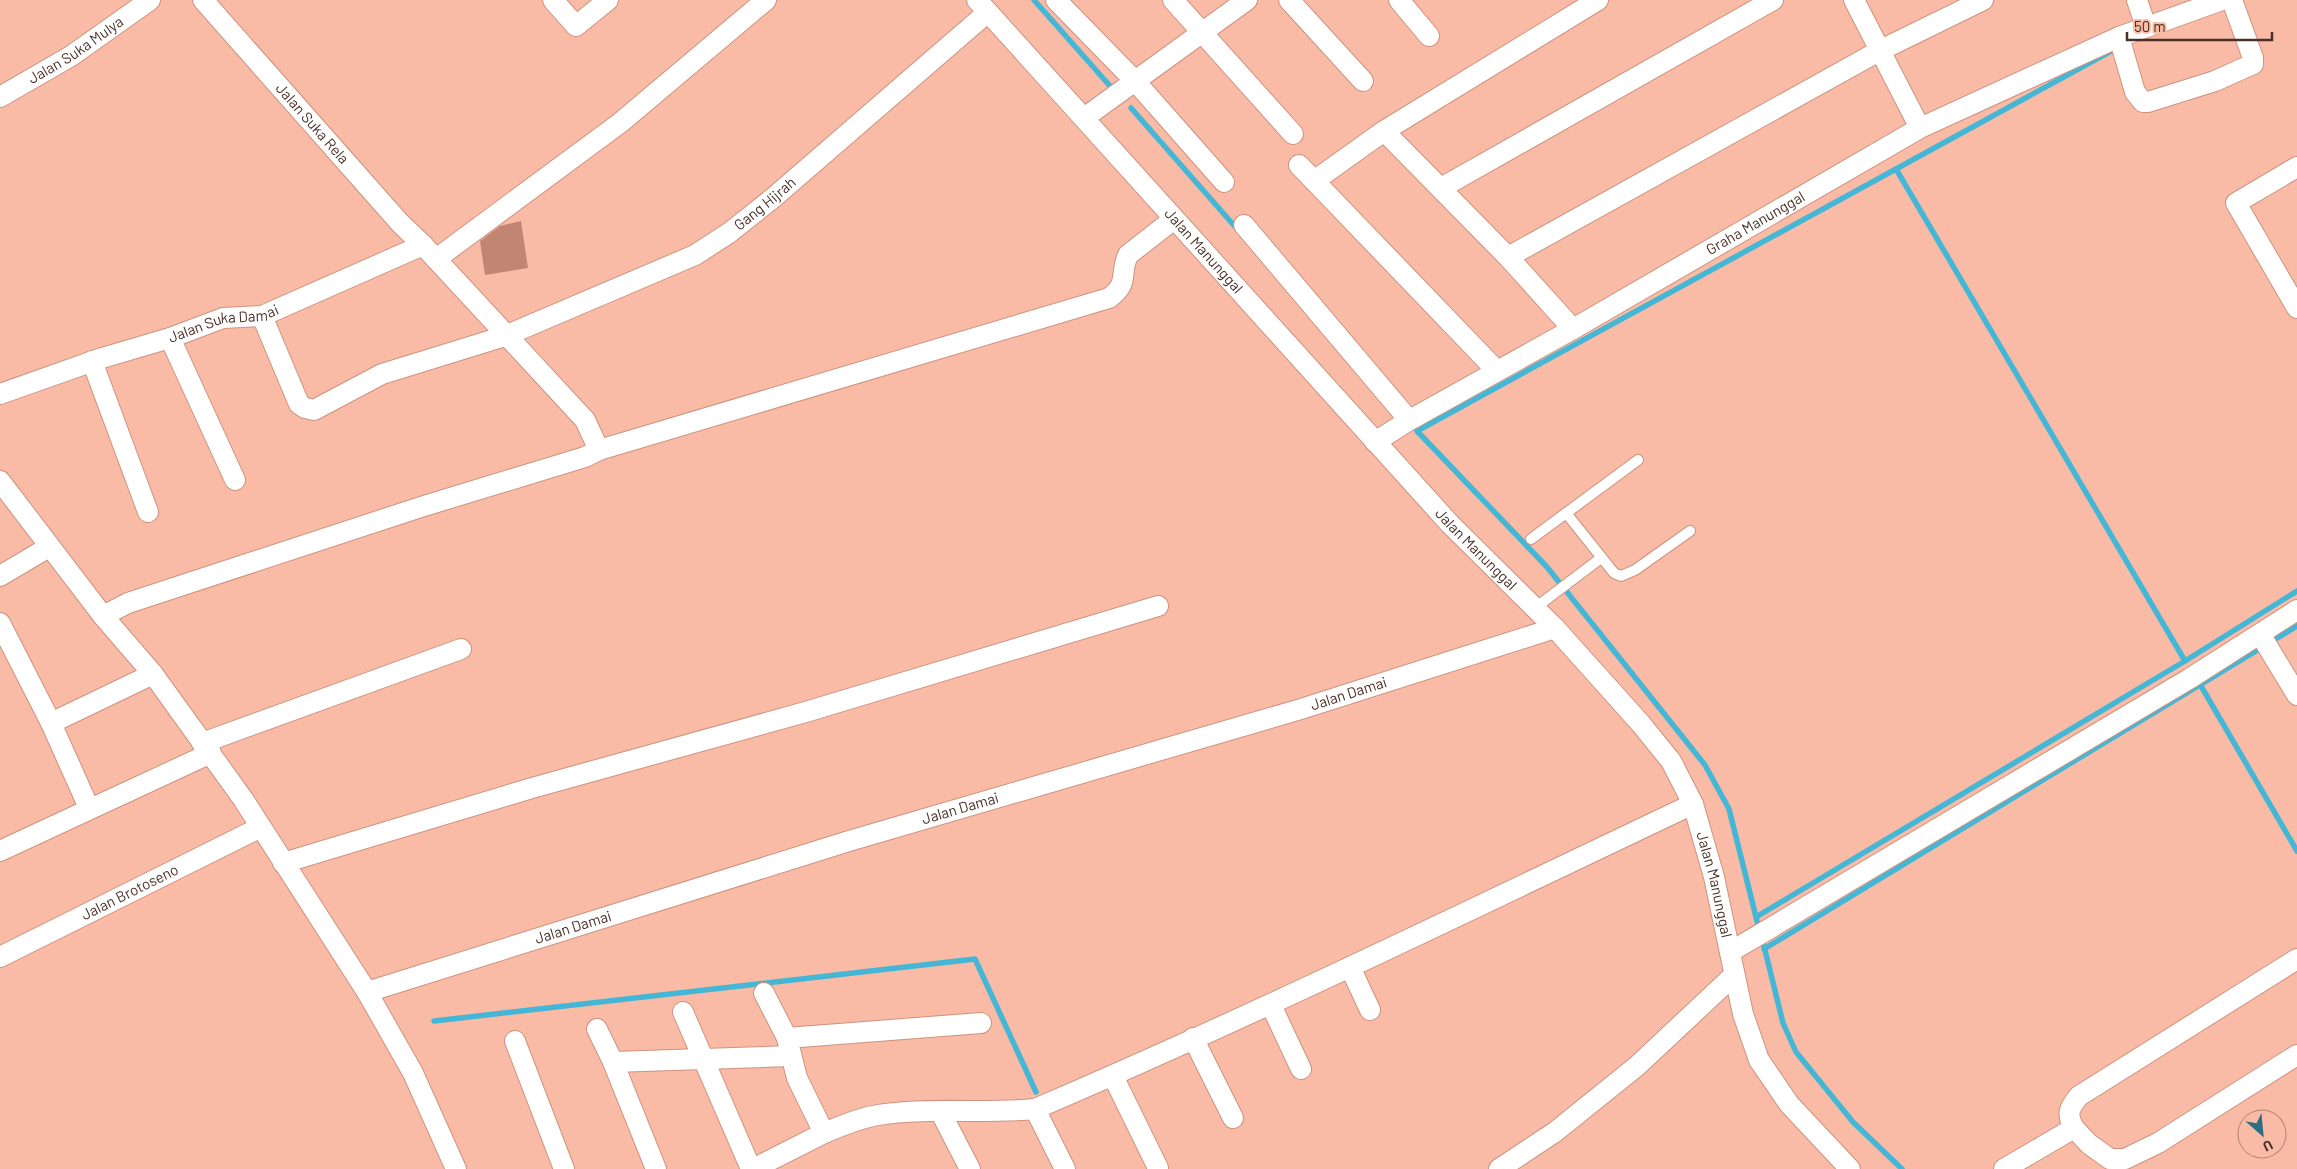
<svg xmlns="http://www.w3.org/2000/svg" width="2297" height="1169" font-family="Barlow,sans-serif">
  <rect width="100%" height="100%" fill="#fabba6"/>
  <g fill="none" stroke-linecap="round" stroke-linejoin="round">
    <g stroke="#44b7d6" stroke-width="5.5">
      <polyline points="1034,0 1110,86"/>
      <polyline points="1131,108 1238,230"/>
      <polyline points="1896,169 2115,49"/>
      <polyline points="2201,686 2297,851"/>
      <polyline points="1756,917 2185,661 2297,591"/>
      <polyline points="1759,929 1729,809 1705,765 1547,567 1417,431 1896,169 2185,661"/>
      <polyline points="1762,938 1783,1023 1796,1052 1853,1122 1902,1169"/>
      <polyline points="1764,949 2297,626"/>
      <polyline points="434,1021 975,959 1036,1092"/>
    </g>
  </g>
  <polygon fill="#c18572" points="521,221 528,268 485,275 480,241 500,226"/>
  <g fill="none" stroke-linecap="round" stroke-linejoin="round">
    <g stroke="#ce927e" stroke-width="12">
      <g id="lane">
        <polyline points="1566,513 1614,573 1621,576 1635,570 1690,531"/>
        <polyline points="1531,539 1638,460"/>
        <polyline points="1535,608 1601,558"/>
      </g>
    </g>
    <g stroke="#ce927e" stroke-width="22">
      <g id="street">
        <path id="s1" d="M203,0L400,223L423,245"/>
        <polyline points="553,0 576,26 608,0"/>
        <path id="s2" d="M977,0L1450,524L1555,628L1641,724L1671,761L1693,804L1714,877L1743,1014L1759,1060L1789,1104L1850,1169"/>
        <polyline points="1056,0 1135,81 1224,182"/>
        <polyline points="1173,0 1293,134"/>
        <polyline points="1289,0 1363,81"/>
        <polyline points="1399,0 1429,36"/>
        <polyline points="1854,0 1920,128"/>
        <polyline points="2137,0 2146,27"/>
        <polyline points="2119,37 2135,92 2143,102 2148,102 2215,81 2253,64 2253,58 2232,0"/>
        <path id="s3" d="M0,97L71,56L150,0"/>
        <polyline points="1084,118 1247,0"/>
        <polyline points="1384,131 1598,0"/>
        <polyline points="1299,165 1497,371"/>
        <polyline points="2297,167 2236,203 2297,308"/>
        <polyline points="1314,181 1384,131 1508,257 1573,329"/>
        <polyline points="1441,188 1773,0"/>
        <polyline points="1244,225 1409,420"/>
        <polyline points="1508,257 1879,51 1983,0"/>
        <polyline points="436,259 620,123 766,0"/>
        <path id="s4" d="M262,316L299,404L305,408L314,410L382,374L505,336L695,255L729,233L773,198L988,12"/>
        <polyline points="170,338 235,480"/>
        <polyline points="92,361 148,512"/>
        <path id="s5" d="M0,394L102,358L170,338L223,318L262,316L423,245L585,420L599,450L585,457L424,506L128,603L103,616L153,674L243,799L367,992L413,1073L456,1169"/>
        <path id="s6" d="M1375,442L1408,421L1573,329L1920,128L2119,37L2222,0"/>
        <path d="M599,450L1109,298C1130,283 1119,274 1128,255L1174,219"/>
        <polyline points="0,481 103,616"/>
        <polyline points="0,576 49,547"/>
        <polyline points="0,623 51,723"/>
        <polyline points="2260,634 2297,695"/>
        <polyline points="202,743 461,649"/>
        <polyline points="89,808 51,723 153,674"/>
        <polyline points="0,851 211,753"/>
        <polyline points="283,863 532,788 809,711 1158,606"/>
        <polyline points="1730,952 2189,679 2297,610"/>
        <path id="s7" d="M0,957L261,827"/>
        <polyline points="1350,967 1370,1010"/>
        <path id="s8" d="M367,992L849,841L1301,709L1555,628"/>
        <polyline points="764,993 787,1038"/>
        <polyline points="1271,1005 1301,1069"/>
        <polyline points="683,1012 751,1169"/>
        <polyline points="597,1029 613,1062 656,1169"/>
        <polyline points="1193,1038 1233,1118"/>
        <polyline points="515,1041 564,1169"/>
        <polyline points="613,1062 791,1056"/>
        <polyline points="1113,1076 1158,1168"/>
        <polyline points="1035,1109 1065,1169"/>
        <polyline points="940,1111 970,1169"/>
        <path d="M2074,1128C2066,1114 2069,1108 2079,1096L2297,959"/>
        <path d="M824,1133C841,1126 859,1118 878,1115C929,1107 983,1114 1035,1109C1257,1014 1474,908 1693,804"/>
        <polyline points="753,1169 824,1133 797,1078 787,1038 981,1023"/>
        <polyline points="1499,1169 1555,1132 1637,1066 1733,976"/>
        <polyline points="2004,1169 2074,1128 2089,1144 2110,1159 2125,1159 2158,1143 2297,1055"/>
      </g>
    </g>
    <use href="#lane" stroke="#fff" stroke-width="10"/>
    <use href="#street" stroke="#fff" stroke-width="20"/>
  </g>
  <g text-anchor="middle" stroke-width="4" stroke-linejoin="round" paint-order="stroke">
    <g font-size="15" fill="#493028" stroke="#fabba6">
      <text dy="5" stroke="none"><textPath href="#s3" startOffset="89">Jalan Suka Mulya</textPath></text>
      <text dy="5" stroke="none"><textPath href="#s1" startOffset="165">Jalan Suka Rela</textPath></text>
      <text dy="5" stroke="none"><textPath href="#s4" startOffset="611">Gang Hijrah</textPath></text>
      <text dy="5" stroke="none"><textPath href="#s6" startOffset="439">Graha Manunggal</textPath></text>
      <text dy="5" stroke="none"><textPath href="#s2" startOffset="338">Jalan Manunggal</textPath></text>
      <text dy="5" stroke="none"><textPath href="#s5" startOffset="235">Jalan Suka Damai</textPath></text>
      <text dy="5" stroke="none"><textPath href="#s2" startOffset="742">Jalan Manunggal</textPath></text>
      <text dy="5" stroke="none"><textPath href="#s8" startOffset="1026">Jalan Damai</textPath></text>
      <text dy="5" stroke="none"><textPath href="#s8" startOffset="621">Jalan Damai</textPath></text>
      <text dy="5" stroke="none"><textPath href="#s2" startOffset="1162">Jalan Manunggal</textPath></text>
      <text dy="5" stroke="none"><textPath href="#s7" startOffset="145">Jalan Brotoseno</textPath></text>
      <text dy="5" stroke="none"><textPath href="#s8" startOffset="216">Jalan Damai</textPath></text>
    </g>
  </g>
  <g transform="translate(2262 1134) rotate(153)"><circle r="24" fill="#fabba6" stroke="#b38374"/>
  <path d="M0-4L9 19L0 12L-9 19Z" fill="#2d6f81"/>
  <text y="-8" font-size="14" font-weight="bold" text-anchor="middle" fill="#493028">U</text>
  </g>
  <path d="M2127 32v8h145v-8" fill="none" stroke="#493028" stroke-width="2.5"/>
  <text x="2134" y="32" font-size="15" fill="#493028" stroke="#fabba6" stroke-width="4" paint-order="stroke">50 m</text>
</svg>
